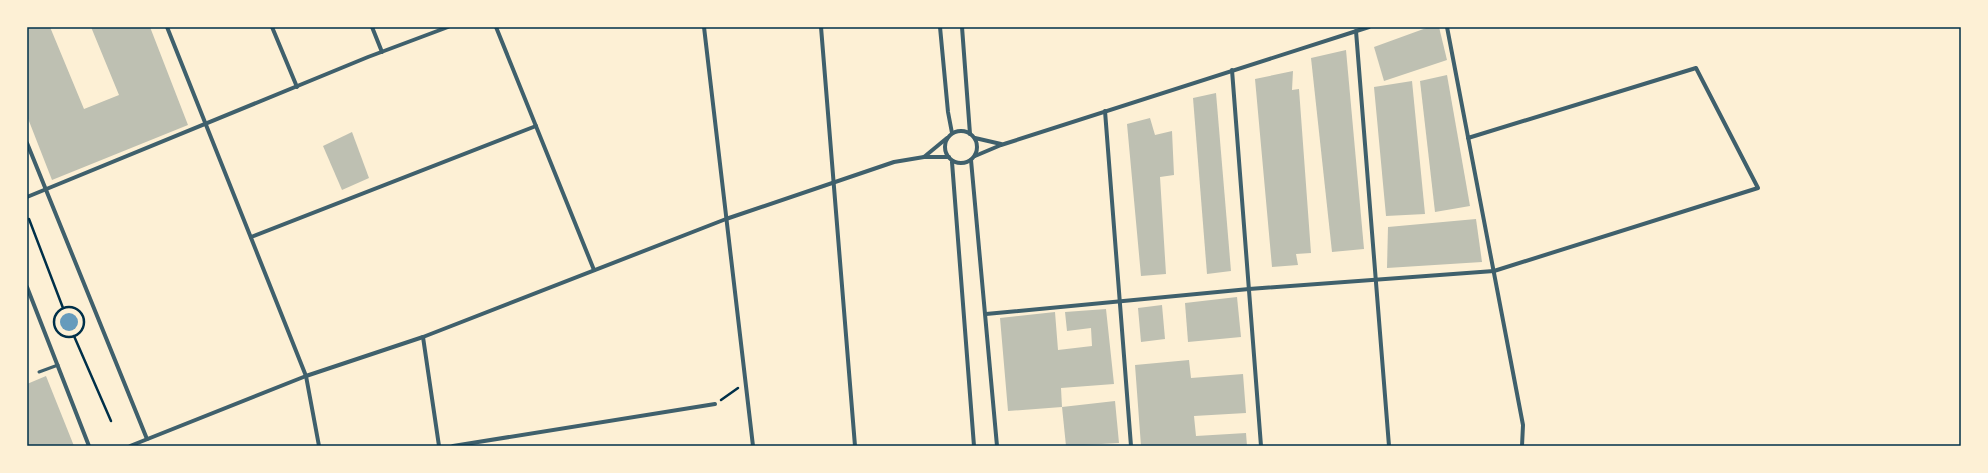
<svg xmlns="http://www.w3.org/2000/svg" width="1988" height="473" font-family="'Work Sans',sans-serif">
  <rect width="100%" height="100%" fill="#fdf0d5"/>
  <circle fill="#669bbc" cx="69" cy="322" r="9"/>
  <g fill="#bec0b2">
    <polygon points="27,27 50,27 84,109 119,95 91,27 150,27 188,125 52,180 27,116"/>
    <polygon points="1429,27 1439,27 1447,60 1384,81 1374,47"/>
    <polygon points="1346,50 1364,249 1332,252 1311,58"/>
    <polygon points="1293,71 1292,90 1299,89 1311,253 1296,254 1298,265 1272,267 1255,79"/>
    <polygon points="1447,75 1470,206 1435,212 1420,81"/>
    <polygon points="1412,81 1425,214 1386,216 1374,87"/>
    <polygon points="1216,93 1231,271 1207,274 1193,98"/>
    <polygon points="1150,118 1155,135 1172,131 1174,175 1160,177 1166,274 1141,276 1127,124"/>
    <polygon points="352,132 369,178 342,190 323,146"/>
    <polygon points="1476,219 1482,262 1387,268 1388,227"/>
    <polygon points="1237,297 1241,337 1188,342 1185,303"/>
    <polygon points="1162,305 1165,339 1141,342 1138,308"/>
    <polygon points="1106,309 1114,384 1061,388 1062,407 1008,411 1000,318 1055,312 1058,350 1092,346 1091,328 1067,331 1065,312"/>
    <polygon points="1189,360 1191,378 1243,374 1246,413 1194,416 1196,436 1246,433 1247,446 1141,446 1135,365"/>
    <polygon points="46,376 74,446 27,446 27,384"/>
    <polygon points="1115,401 1119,443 1066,446 1062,407"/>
  </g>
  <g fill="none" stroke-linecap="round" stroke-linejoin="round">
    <g stroke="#003049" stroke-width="2.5">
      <polyline points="29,219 63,308"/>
      <circle cx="69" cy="322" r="15"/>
      <polyline points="74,336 111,421"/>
      <polyline points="721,400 738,388"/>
    </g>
    <polyline stroke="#3f606c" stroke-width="3" points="39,372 58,365"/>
    <g stroke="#3f606c" stroke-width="4">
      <polyline points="167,27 306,376 319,446"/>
      <polyline points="272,27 297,87"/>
      <polyline points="372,27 382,52"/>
      <polyline points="496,27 594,270"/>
      <polyline points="704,27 753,446"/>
      <polyline points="821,27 855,446"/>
      <polyline points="940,27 948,112 952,133"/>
      <polyline points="962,27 970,134"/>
      <polyline points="1447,27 1523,425 1522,446"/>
      <polyline points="1356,31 1389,446"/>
      <polyline points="1232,70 1261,446"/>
      <polyline points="1105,111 1131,446"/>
      <circle cx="961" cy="147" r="16"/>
      <polyline points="975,138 1001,144"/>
      <polyline points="27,143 147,439"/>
      <polyline points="975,156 1001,145 1369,27"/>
      <polyline points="924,157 947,138"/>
      <polyline points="971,160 997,446"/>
      <polyline points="952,162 974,446"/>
      <polyline points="27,197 368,57 448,27"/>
      <polyline points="251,237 536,126"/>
      <polyline points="27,287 89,446"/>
      <polyline points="986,314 1249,289 1494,271 1758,188 1696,68 1468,138"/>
      <polyline points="423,337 439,446"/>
      <polyline points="130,446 306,376 423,337 726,219 894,162 924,157 949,157"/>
      <polyline points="453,446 715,404"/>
    </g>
  </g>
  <rect width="1988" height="473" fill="none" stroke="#fdf0d5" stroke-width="56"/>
  <rect x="28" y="28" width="1932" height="417" fill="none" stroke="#003049" stroke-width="1.5"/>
</svg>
